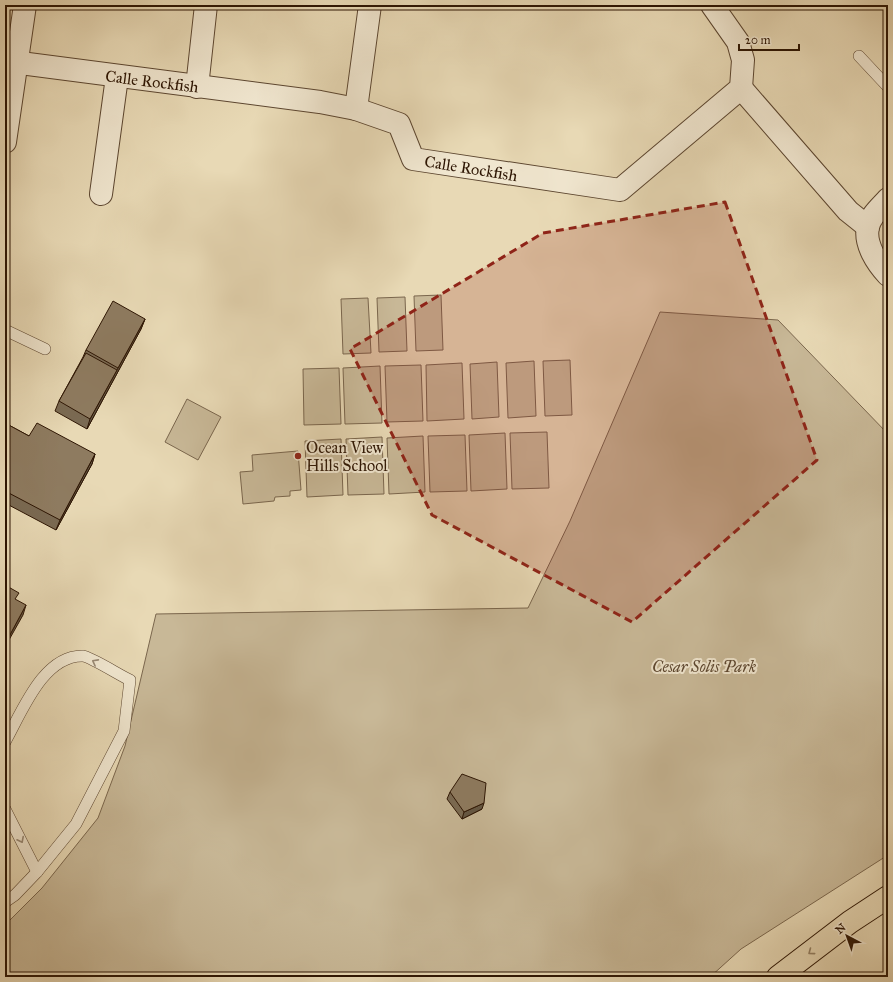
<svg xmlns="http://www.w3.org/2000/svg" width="893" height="982" font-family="'IM FELL Great Primer',serif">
  <rect width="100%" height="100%" fill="#e8d9b5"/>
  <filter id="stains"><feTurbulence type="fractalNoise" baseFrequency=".005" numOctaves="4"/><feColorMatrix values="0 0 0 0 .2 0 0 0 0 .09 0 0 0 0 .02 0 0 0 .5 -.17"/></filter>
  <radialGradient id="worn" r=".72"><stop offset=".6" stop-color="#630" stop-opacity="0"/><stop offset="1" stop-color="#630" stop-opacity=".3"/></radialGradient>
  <g fill="#c8b897" stroke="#7a664d">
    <polygon points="441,295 443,350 416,351 414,296"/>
    <polygon points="405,297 407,351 379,352 377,298"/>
    <polygon points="368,298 371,353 343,354 341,299"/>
    <polygon points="660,312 778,320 888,434 888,855 741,949 710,977 5,977 5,925 42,888 98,818 125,746 156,614 528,608 570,521"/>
    <polygon points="570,360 572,415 545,416 543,361"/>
    <polygon points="534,361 536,416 508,418 506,363"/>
    <polygon points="497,362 499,417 472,419 470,364"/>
    <polygon points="462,363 464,419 427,421 426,365"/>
    <polygon points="421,365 423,421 387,422 385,366"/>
    <polygon points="380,366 382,423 345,424 343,368"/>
    <polygon points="339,368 341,424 304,425 303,369"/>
    <polygon points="187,399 221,417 198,460 165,442"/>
    <polygon points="547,432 549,488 512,489 510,433"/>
    <polygon points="505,433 507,489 471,491 469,435"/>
    <polygon points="465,435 467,491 430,492 428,436"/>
    <polygon points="423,436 425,492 389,494 387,438"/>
    <polygon points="382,437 384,494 348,495 346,439"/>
    <polygon points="341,439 343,495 307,497 305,441"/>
    <polygon points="298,451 301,490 290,491 290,496 275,497 274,501 243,504 240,472 253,471 252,455"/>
  </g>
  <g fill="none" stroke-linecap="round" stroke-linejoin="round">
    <g stroke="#5c4630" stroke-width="12">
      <g id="lane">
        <polyline points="859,56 888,87"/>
        <polyline points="5,330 45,349"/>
        <path d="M5,742C22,712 43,655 83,656C91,657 121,676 130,680L124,731L76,824L37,872L15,895L5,902"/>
        <polyline points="5,809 37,872"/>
      </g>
    </g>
    <g stroke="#5c4630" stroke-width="24">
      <g id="street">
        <polyline points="5,61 320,102 356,109 399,124 413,159 620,190 741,88 743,60 738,42 712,5"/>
        <polyline points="197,87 206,5"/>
        <polyline points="741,88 848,211 868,227"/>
        <polyline points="356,109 370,5"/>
        <polyline points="5,142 25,5"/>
        <polyline points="101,194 117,77"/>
        <path d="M888,199C881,207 870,216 868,227C864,244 877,263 888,275"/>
      </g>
    </g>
    <g stroke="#2d1503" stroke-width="24">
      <polyline id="highway" points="778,977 850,922 888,897"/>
    </g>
    <use href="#lane" stroke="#f0e6cf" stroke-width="11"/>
    <use href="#street" stroke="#f0e6cf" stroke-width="22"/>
    <use href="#highway" stroke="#e8d9b5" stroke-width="22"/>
  </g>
  <g fill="#7a6a53" stroke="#2d1503">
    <polygon points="145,319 141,329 87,429 55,411 59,401 83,357 86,350"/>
    <polygon points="5,423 29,436 95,454 92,464 56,530 5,503"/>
    <polygon points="450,792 482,809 462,819 447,799"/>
  </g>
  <g fill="#635643" stroke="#2d1503">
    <polygon points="145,319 141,329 87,429 90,419"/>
    <polygon points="95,454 92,464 56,530 60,520"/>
    <polygon points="26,605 23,615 5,647 5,644"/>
    <polygon points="484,803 482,809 462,819 464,812"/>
  </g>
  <g fill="#8e7b60" stroke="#2d1503">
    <polygon points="113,301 145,319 118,368 86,350"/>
    <polygon points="86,353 117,370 90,419 59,401"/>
    <polygon points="5,423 29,436 37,423 95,454 60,520 5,491"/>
    <polygon points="5,585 19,593 15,599 26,605 5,644"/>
    <polygon points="462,774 486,783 484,803 464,812 450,792"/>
  </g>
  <defs><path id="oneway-chevron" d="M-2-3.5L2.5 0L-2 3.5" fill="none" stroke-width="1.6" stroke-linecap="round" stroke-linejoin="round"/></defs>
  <g stroke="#988873">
    <use href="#oneway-chevron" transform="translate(95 662) rotate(-152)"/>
    <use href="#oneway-chevron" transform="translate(21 840) rotate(63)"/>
  </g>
  <use stroke="#948165" href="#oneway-chevron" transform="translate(811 952) rotate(143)"/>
  <path fill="#8f2418" fill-opacity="0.2" stroke="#8f2418" stroke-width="3" stroke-dasharray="8 5" stroke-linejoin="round" d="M725,202L817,460L632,622L432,515L350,349L543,233Z"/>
  <circle fill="#8f2418" stroke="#f0e6cf" stroke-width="1.5" cx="298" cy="456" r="4"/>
  <g text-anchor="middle" stroke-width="4" stroke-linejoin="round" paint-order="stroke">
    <g font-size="16" fill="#2d1503" stroke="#f0e6cf">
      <text transform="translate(152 81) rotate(7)" y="6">Calle Rockfish</text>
      <text transform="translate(471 168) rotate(9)" y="6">Calle Rockfish</text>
    </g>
    <g font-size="16" fill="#2d1503" stroke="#f0e6cf" text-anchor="start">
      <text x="306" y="453">Ocean View<tspan x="306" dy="18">Hills School</tspan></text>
    </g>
    <g font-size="16" font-style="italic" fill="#5c462f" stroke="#f0e6cf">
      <text x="704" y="672">Cesar Solis Park</text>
    </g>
  </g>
  <rect width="893" height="982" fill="none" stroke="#e8d9b5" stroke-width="20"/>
  <rect x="6" y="6" width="881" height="970" fill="none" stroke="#2d1503" stroke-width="2"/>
  <rect x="10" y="10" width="873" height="962" fill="none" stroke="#2d1503"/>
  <g transform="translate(847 936) rotate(319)" stroke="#f0e6cf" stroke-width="3" paint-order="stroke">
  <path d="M0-3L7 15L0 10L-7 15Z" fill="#2d1503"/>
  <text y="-6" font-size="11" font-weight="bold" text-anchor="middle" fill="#2d1503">N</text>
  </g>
  <path d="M739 44v6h60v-6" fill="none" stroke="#2d1503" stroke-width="2"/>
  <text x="745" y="44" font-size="12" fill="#2d1503" stroke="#f0e6cf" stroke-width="3" paint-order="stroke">20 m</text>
  <rect width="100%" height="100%" filter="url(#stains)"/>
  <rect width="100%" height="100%" fill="url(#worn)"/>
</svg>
